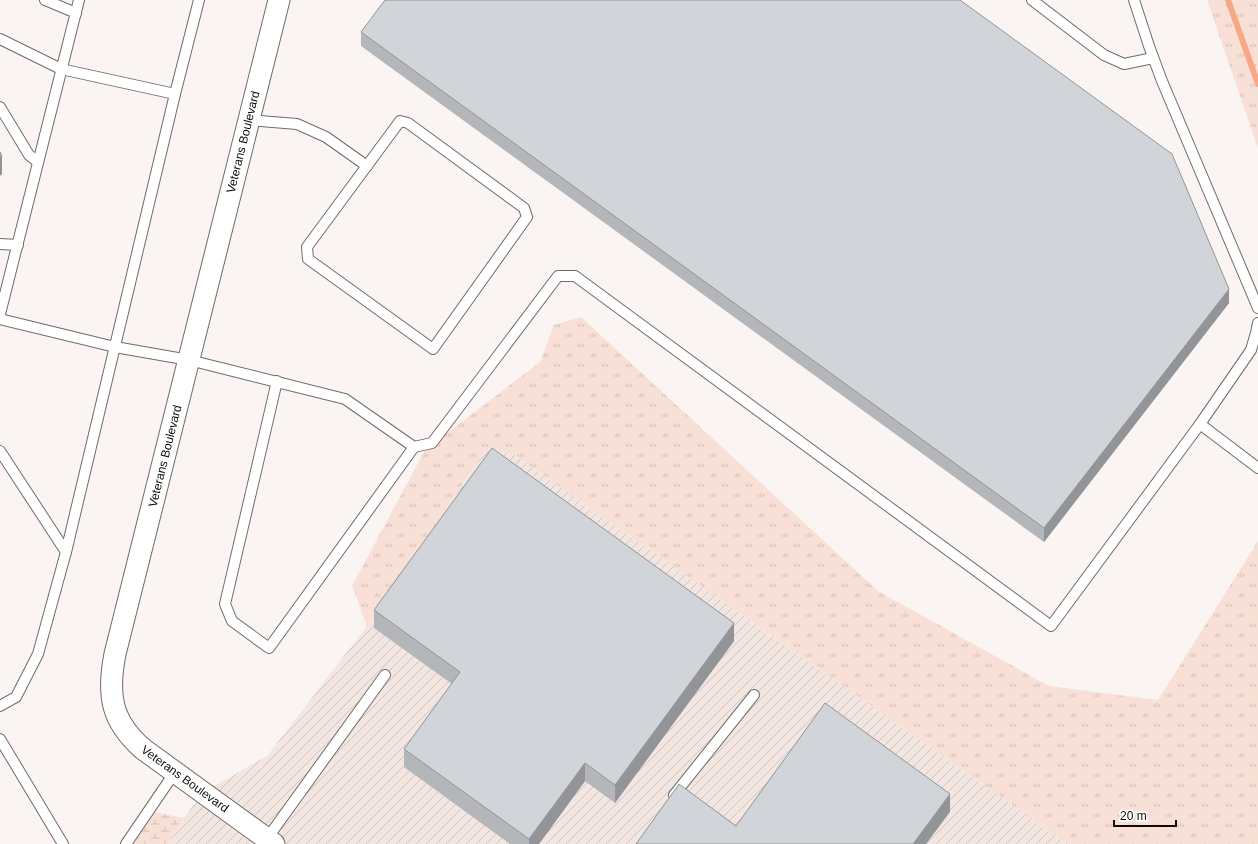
<svg xmlns="http://www.w3.org/2000/svg" width="1258" height="844" font-family="Arial,sans-serif">
  <defs>
    <pattern id="industrial-furrows" width="10" height="10" patternUnits="userSpaceOnUse"><rect width="10" height="10" fill="#f3e6e1"/><path d="M-1 1l2-2M0 10L10 0M9 11l2-2" fill="none" stroke="#cfc4c0"/></pattern>
    <pattern id="grass-tufts" width="24" height="20" patternUnits="userSpaceOnUse"><rect width="24" height="20" fill="#f9e0d7"/><path d="M3 7l-1-3M5 7V3M7 7l1-3M15 17l-1-3M17 17v-4M19 17l1-3" fill="none" stroke="#d4bfb7"/></pattern>
    <pattern id="wetland-marsh" width="20" height="14" patternUnits="userSpaceOnUse"><rect width="20" height="14" fill="#f9e0d7"/><path d="M1 5h8M5 5V1M11 12h8M15 12V8" fill="none" stroke="#d4bfb7"/></pattern>
  </defs>
  <rect width="100%" height="100%" fill="#faf5f3"/>
  <polygon fill="url(#industrial-furrows)" points="485,451 512,453 1068,844 169,844 184,818 203,792 267,756 367,626"/>
  <g fill="url(#grass-tufts)">
    <polygon points="1207,0 1258,0 1258,148"/>
    <polygon points="581,317 878,591 1049,686 1158,700 1258,541 1258,844 1068,844 512,453 485,451 367,626 352,586 425,450 540,362 554,325"/>
  </g>
  <polygon fill="url(#wetland-marsh)" points="154,812 184,818 169,844 132,844"/>
  <g fill="none" stroke-linecap="round" stroke-linejoin="round">
    <polyline stroke="#f9a887" stroke-width="6" points="1228,0 1258,84"/>
    <g stroke="#706b69" stroke-width="12">
      <g id="lane">
        <polyline points="45,0 76,13"/>
        <polyline points="1032,0 1104,55 1124,64 1153,58"/>
        <polyline points="1134,0 1149,46 1162,81 1258,308"/>
        <polyline points="0,39 61,69 175,94"/>
        <polyline points="0,107 29,155 38,162"/>
        <polyline points="249,120 297,124 326,137 367,166"/>
        <polygon points="400,121 408,123 524,208 527,217 433,349 308,259 307,247"/>
        <polyline points="0,244 18,245"/>
        <polyline points="0,314 79,0"/>
        <polyline points="0,319 115,347 189,360 345,399 414,447 432,443 558,276 575,276 1051,626 1200,424 1251,350 1256,333 1258,323"/>
        <polyline points="277,381 225,604 232,621 269,648 414,447"/>
        <polyline points="1200,424 1258,468"/>
        <polyline points="0,451 66,552"/>
        <polyline points="0,706 16,697 38,654 66,552 175,94 199,0"/>
        <polyline points="0,739 63,844"/>
        <polyline points="674,795 754,695"/>
        <polyline points="266,840 385,675"/>
        <polyline points="126,844 175,772"/>
      </g>
    </g>
    <g stroke="#706b69" stroke-width="23">
      <path id="street" d="M274,844L143,749C111,721 107,695 115,654L279,0"/>
    </g>
    <use href="#lane" stroke="#fff" stroke-width="10"/>
    <use href="#street" stroke="#fff" stroke-width="21"/>
  </g>
  <g fill="#b4b6ba">
    <polygon points="361,32 1229,303 1044,542 361,46"/>
    <polygon points="374,610 734,641 615,803 585,781 539,844 510,844 404,767 404,749 452,684 374,628"/>
  </g>
  <g fill="#929497">
    <polygon points="2,156 2,174 0,176 0,157"/>
    <polygon points="1229,289 1229,303 1044,542 1044,528"/>
    <polygon points="734,623 734,641 615,803 615,785"/>
    <polygon points="585,763 585,781 539,844 529,844 529,839"/>
    <polygon points="950,794 950,812 926,844 913,844"/>
  </g>
  <g fill="#d1d4d8" stroke="#929497">
    <polygon points="385,0 960,0 1172,154 1229,289 1044,528 361,32"/>
    <polygon points="0,152 2,156 0,157"/>
    <polygon points="492,448 734,623 615,785 585,763 529,839 404,749 460,672 374,610"/>
    <polygon points="825,703 950,794 913,844 636,844 679,784 736,826"/>
  </g>
  <g text-anchor="middle" stroke-width="3" stroke-linejoin="round" paint-order="stroke">
    <g font-size="12" fill="#0e0c0b" stroke="#fff">
      <text transform="translate(243 142) rotate(-76)" y="4">Veterans Boulevard</text>
      <text transform="translate(165 456) rotate(-76)" y="4">Veterans Boulevard</text>
      <text transform="translate(185 779) rotate(36)" y="4">Veterans Boulevard</text>
    </g>
  </g>
  <path d="M1114 820v6h62v-6" fill="none" stroke="#0e0c0b" stroke-width="2"/>
  <text x="1120" y="820" font-size="12" fill="#0e0c0b" stroke="#ffffff" stroke-width="3" paint-order="stroke">20 m</text>
</svg>
